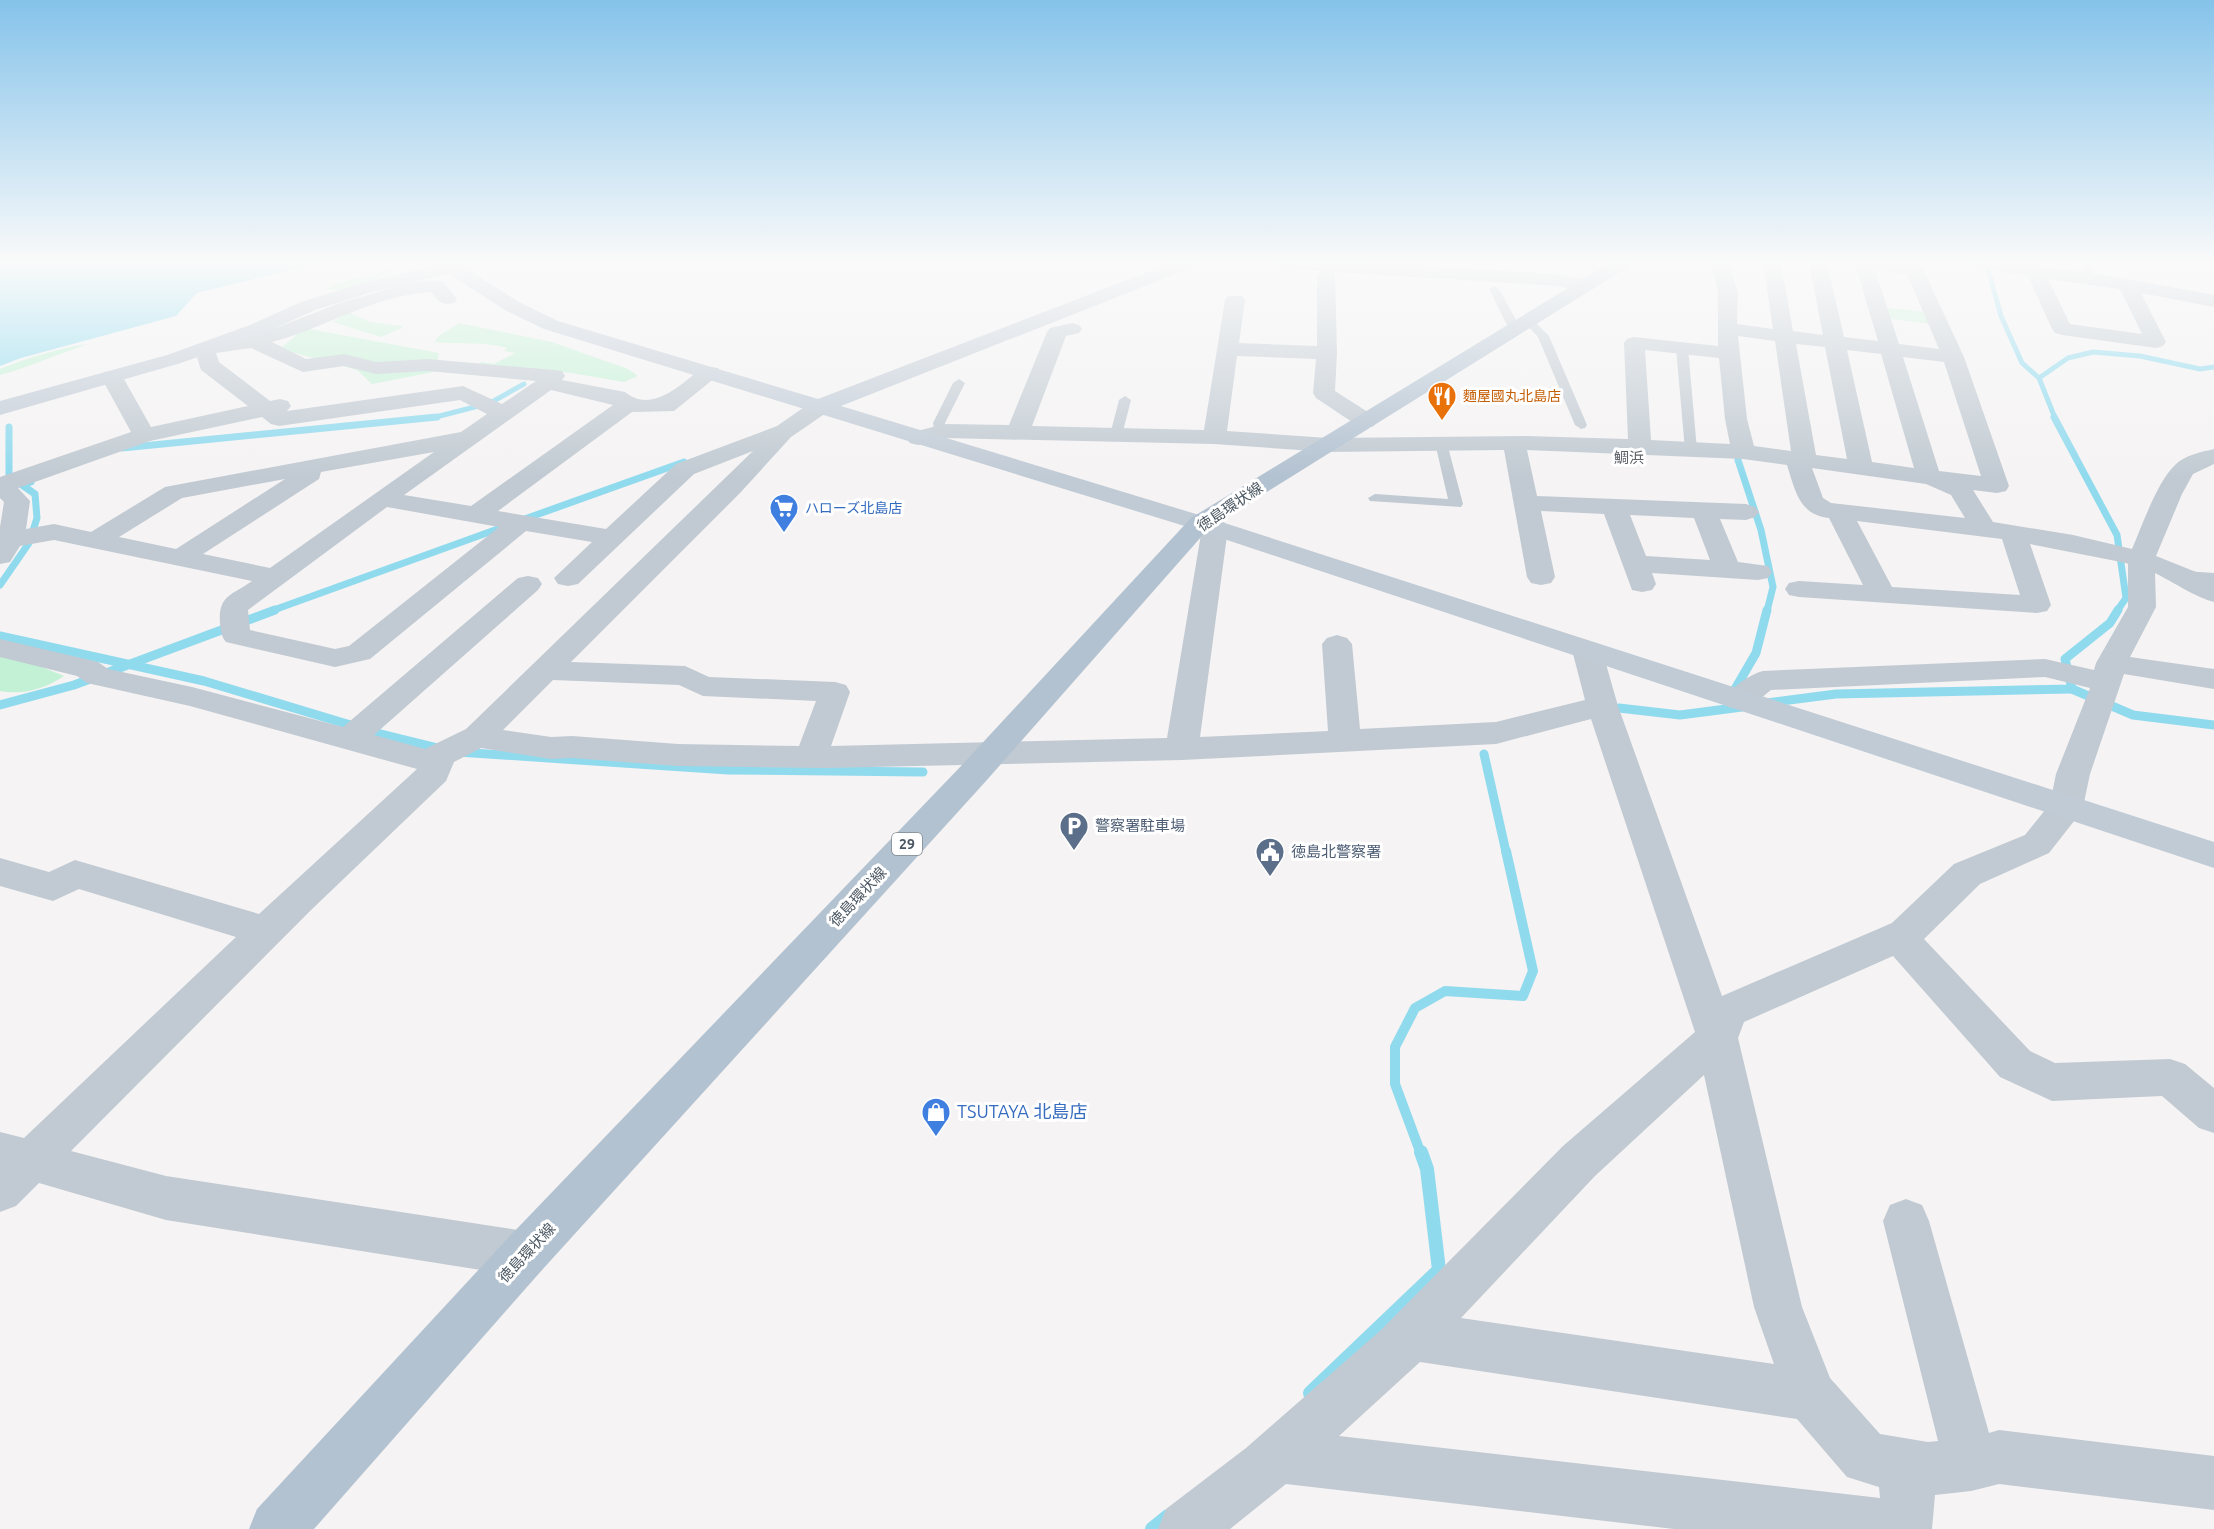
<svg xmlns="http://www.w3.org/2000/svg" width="2214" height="1529" font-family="Ubuntu,'Noto Sans JP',sans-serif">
  <rect width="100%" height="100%" fill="#f5f3f3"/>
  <g fill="#c3f1d5">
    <path d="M390,269L394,272C369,281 355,295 327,289L332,284Z"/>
    <polygon points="1887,308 1926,312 1931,324 1891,319"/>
    <polygon points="349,312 370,322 402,326 402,328 381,337 333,322"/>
    <path d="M459,323L552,342L628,369L638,376L624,382L572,373L480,365L481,362L494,364L515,353L504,351L507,348C481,341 460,345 434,342L440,335Z"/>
    <polygon points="304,328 439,353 437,361 459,367 372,384 357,370 280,349"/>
    <path d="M88,344C58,354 30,367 0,375V369C27,358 59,348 88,344Z"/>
    <path d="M0,656L17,657L64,676C44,689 24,695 0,691Z"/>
  </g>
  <polygon fill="#90daee" points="0,263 319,263 197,293 176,316 21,358 0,366"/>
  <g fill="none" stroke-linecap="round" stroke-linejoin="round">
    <g stroke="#90daee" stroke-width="5">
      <polyline points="1983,263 1988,269 2001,316 2022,363 2039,378"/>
      <polyline points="432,418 490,403 524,384"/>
      <polyline points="2055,418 2039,378 2068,358 2093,352 2140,356 2200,369 2214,367"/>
    </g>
    <g stroke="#90daee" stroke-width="7">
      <polyline points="2054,417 2117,535 2126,598 2117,611"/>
      <polyline points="9,427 9,475 18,482"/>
      <polyline points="122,448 437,417"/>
      <polyline points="1738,460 1761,530 1773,587 1767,611"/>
      <polyline points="522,520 684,462"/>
      <polyline points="0,585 29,543 37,518 35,494 22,485 31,482"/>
      <polyline points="271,611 506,526"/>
    </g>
    <g stroke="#90daee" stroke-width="9">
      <polyline points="0,636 204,681 377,733 442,749"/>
      <polyline points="2072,689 2133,715 2214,725"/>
      <polyline points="1731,696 1756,653 1767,610"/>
      <polyline points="1767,703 1836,694 2072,689 2065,659 2110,623 2118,610"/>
      <polyline points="0,705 74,685 275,610"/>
      <polyline points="1619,708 1680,715 1742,707"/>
      <polyline points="458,752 728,770 923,772"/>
      <polyline points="1484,754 1506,852"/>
    </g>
    <polyline stroke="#90daee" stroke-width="10" points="1421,1154 1395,1084 1395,1047 1415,1008 1445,991 1523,996 1533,971 1506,851"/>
    <g stroke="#90daee" stroke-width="14">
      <polyline points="1310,1393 1439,1270 1427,1169 1421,1152"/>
      <polyline points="1152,1529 1168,1516"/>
    </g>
    <g fill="#c1cad2" fill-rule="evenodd">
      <polygon points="2082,263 2092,263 2093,280 2084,278"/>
      <polygon points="1494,286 1499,289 1521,329 1519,331 1511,331 1509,329 1489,289"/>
      <polygon points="1528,318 1532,319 1549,336 1587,425 1585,428 1581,429 1575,425 1538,337 1523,321"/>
      <polygon points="1682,345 1688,348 1697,450 1691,454 1685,450 1676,348"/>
      <polygon points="959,379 965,383 945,423 945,433 939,437 935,436 933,423 953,383"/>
      <polygon points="1125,396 1131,400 1122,435 1116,439 1112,438 1110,435 1119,400"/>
      <polygon points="1441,439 1447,443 1463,504 1461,507 1370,501 1368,498 1375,494 1448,499 1435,443"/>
      <polygon points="2184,571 2214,573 2214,583 2179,578 2177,575 2179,572"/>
    </g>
    <g fill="#c1cad2" fill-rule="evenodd">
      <path d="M1273,263H1371L1557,274L1593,281L1595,285L1593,289L1586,291L1557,286L1333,272L1335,275L1337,353L1335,391L1374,416L1377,421L1374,426L1366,428L1358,426L1316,398L1313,393L1316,359L1237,356L1227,431L1328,438L1526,436L1628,439L1624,343L1627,339L1634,337L1718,346V292L1711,263H1729L1738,292L1737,324L1773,329L1763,263H1781L1793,331L1823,335L1809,263H1827L1844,337L1878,341L1856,267L1852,263L1921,265L1923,269L1964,357L2009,486L2006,491L1997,493L1973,490L1993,522L2073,535L2132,549C2142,526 2157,482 2175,465C2185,455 2201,452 2214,449V464L2193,474L2182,494L2156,556L2201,574L2214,582V602C2197,598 2173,582 2155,573L2156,607L2130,657L2214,669V689L2124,674L2090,774L2083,807L2078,816L2049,853L1980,884L1924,939L2030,1051L2055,1063L2170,1059L2185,1064L2214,1088V1133L2199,1128L2162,1096L2052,1101L2000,1077L1893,956L1744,1022L1738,1038L1802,1307L1830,1378L1880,1434L1928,1442L1938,1441L1883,1221L1890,1205L1906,1199L1922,1205L1929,1221L1989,1433L1999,1430L2214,1456V1510L1999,1484L1971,1491L1935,1495L1932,1529H1674L1286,1484L1230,1529H1158L1166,1509L1246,1448L1381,1330L1563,1146L1695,1032L1591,719L1496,744L1182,760L826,768L678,766L572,758L551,759L481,748L454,762L446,781L310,911L71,1151L166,1176L525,1231L542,1238L549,1254L542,1270L525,1277L166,1220L39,1183L16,1206L0,1212V1132L24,1138L236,937L79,889L53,901L0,886V858L49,872L75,860L259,914L417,769L190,706L87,683L77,676L0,657V639L98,662L108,669L192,687L343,727L518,578L528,576L538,578L542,584L538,590L374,735L425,749L466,729L753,451L694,474L578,584L568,586L558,584L554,578L592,542L526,531L370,659L335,667L226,642C221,636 221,631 220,624C218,595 231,596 252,581L54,540L20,546L10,562L0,564V527L4,502L0,498V477L131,432L101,377L104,372L112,371L120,372L151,427L248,406L201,370L194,348L197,344L235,340L265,332L340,303L409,283L436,280L443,282L457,299L454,303C442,306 438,301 431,292C375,295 325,328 272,342L306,359L344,354L376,362L428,359L554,370L562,371L565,376L562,380L625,392C652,414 680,385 702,368L710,367L718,368L721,373L674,411L632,412L498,511L606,529L676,464L777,426L813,401L821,399L829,401L832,406L829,411L791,437L740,493L571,662L685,666L709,677L835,682L846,685L850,692L831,746L1167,738L1202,528L1206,522L1215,520L1224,522L1228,528L1200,737L1328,731L1322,644L1327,638L1337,635L1347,638L1352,644L1360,729L1496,722L1585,700L1572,650L1577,644L1587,641L1597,644L1602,650L1618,706L1722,996L1892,923L1954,864L2025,835L2050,804L2056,774L2090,688L2045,677L1771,690C1756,702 1747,712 1728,707L1723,700C1732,687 1748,675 1763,671L2045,659L2094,670L2096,663L2128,607V564L2126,563L2030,544L2051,605L2047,611L2037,613L1799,597L1789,595L1785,589L1789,583L1799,581L1863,585L1829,518C1799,515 1795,490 1787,465L1743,459L1527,450L1537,496L1746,504L1755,507L1759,512L1755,517L1746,520L1720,519L1738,562L1768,566L1772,572L1768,578L1758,580L1652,573L1656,584L1652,590L1642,592L1632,590L1604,514L1541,511L1555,577L1551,583L1541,585L1531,583L1527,577L1504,450L1328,452L1214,444L945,438L918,445L910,443L906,438L910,433L944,424L1009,425L1047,332L1050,328L1072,323L1079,325L1082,329L1079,333L1066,336L1032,426L1204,430L1225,300L1228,296H1242L1245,300L1239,343L1317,346V275L1320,271L1276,267ZM1875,270L1907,274L1939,349L1899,344ZM1738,336L1775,341L1791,451L1754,446L1747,419ZM1796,344L1825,347L1847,459L1816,455ZM251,348L303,372L344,366L376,374L428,371L536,381L502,404L463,386L287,411L291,406L288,401L280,399L270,401L219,362L216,353ZM1645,350L1719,358L1725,419L1730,444L1651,440ZM1847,350L1881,354L1914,468L1872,462ZM1903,357L1944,362L1981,476L1939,471ZM551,390L613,405L471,506L404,495ZM460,400L487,414L461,432L165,487L91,532L54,524L26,529L30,501L18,488L150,441L262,417L271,424L279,426ZM434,452L270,568L203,554L319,479L321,472ZM1812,468L1926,484L1951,495L1965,518L1831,503L1823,498ZM285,479L176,549L119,537L182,498ZM387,507L499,527L349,646L335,649L250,630L248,610ZM1630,515L1694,518L1710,560L1646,556ZM1857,521L2002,539L2020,595L1892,587ZM553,680L679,685L703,696L816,701L799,746L678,744L572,736L551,737L503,730ZM1704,1075L1754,1307L1774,1364L1461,1318L1595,1176ZM1420,1362L1797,1419L1847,1477L1879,1487L1880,1498L1339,1436Z"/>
      <path d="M1969,263C2052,263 2133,280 2214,295V307L2141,293L2166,342L2163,346L2156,348L2062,335L2055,333L2052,329L2028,276L1978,268L1972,267ZM2048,279L2120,289L2142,334L2070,324Z"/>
    </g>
    <polygon fill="#c1cbd6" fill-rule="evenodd" points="446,263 479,263 476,267 467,269 519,302 558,321 818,399 1171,263 1196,263 1193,267 841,406 1209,518 2214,842 2214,868 1191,528 544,329 505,310 449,274 372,292 315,310 264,333 181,363 0,415 0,401 167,355 250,325 301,302 359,284"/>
    <polygon fill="#b3c2d1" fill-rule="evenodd" points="1609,263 1631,263 1628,267 1209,528 986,781 542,1270 314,1529 249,1529 257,1509 508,1238 962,765 1191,518"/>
  </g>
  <linearGradient id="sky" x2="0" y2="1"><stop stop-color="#85c3ea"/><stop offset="0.55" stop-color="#fafafa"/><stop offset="1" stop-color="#fafafa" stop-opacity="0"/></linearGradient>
  <rect width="2214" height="477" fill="url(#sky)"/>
  <defs>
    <g id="restaurant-pin" transform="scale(1.5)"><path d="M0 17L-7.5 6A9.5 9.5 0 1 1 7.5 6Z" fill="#e8710a" stroke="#fff"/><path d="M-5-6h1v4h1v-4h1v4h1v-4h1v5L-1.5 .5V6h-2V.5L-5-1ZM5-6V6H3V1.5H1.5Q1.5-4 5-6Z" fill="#fff"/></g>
    <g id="supermarket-pin" transform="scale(1.5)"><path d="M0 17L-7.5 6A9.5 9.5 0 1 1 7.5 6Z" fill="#3f7fe0" stroke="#fff"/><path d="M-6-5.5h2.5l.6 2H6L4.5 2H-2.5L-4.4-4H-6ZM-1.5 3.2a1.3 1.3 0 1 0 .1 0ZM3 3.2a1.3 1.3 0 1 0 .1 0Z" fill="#fff"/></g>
    <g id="parking-pin" transform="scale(1.5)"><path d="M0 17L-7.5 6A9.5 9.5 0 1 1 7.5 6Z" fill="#5c6f8a" stroke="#fff"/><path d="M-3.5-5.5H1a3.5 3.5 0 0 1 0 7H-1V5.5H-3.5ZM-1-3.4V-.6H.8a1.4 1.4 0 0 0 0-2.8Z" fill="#fff"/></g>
    <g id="civic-pin" transform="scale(1.5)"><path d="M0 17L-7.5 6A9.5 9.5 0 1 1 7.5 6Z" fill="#5c6f8a" stroke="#fff"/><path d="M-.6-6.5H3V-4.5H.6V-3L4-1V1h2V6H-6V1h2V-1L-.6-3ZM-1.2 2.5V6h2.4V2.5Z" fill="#fff"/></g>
    <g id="shop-pin" transform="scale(1.5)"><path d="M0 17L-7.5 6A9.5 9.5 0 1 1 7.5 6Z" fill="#3f7fe0" stroke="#fff"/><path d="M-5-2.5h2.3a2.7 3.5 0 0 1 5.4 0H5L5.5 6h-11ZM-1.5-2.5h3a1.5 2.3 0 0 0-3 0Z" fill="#fff"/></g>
  </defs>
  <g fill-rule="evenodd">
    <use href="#restaurant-pin" x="1442" y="396"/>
    <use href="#supermarket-pin" x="784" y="508"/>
    <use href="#parking-pin" x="1074" y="826"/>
    <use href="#civic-pin" x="1270" y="852"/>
    <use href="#shop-pin" x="936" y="1112"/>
  </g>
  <g text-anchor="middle" stroke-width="6" stroke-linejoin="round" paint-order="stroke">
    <g font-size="14" fill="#c56008" stroke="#fff" text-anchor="start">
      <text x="1463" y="401">麵屋國丸北島店</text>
    </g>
    <g font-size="14" fill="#366cbe" stroke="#fff" text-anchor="start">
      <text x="805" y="513">ハローズ北島店</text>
    </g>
    <rect fill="#fff" stroke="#808990" stroke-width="1.5" x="892" y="833" width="30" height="22" rx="4.5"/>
    <g font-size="14" font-weight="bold" fill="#4a5661">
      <text x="907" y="849">29</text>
    </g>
    <g font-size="15" fill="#5f6368" stroke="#fff">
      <text x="1629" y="463">鯛浜</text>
    </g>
    <g font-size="15" fill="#4a5661" stroke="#fff">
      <text transform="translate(1230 507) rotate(-34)" y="5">徳島環状線</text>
      <text transform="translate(858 897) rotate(-47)" y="5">徳島環状線</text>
      <text transform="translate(527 1253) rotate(-47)" y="5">徳島環状線</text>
    </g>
    <g font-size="15" fill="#4e5e75" stroke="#fff" text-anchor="start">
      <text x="1095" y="831">警察署駐車場</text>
      <text x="1291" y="857">徳島北警察署</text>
    </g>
    <g font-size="18" fill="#366cbe" stroke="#fff" text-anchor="start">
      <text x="957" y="1118">TSUTAYA 北島店</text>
    </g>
  </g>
</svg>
